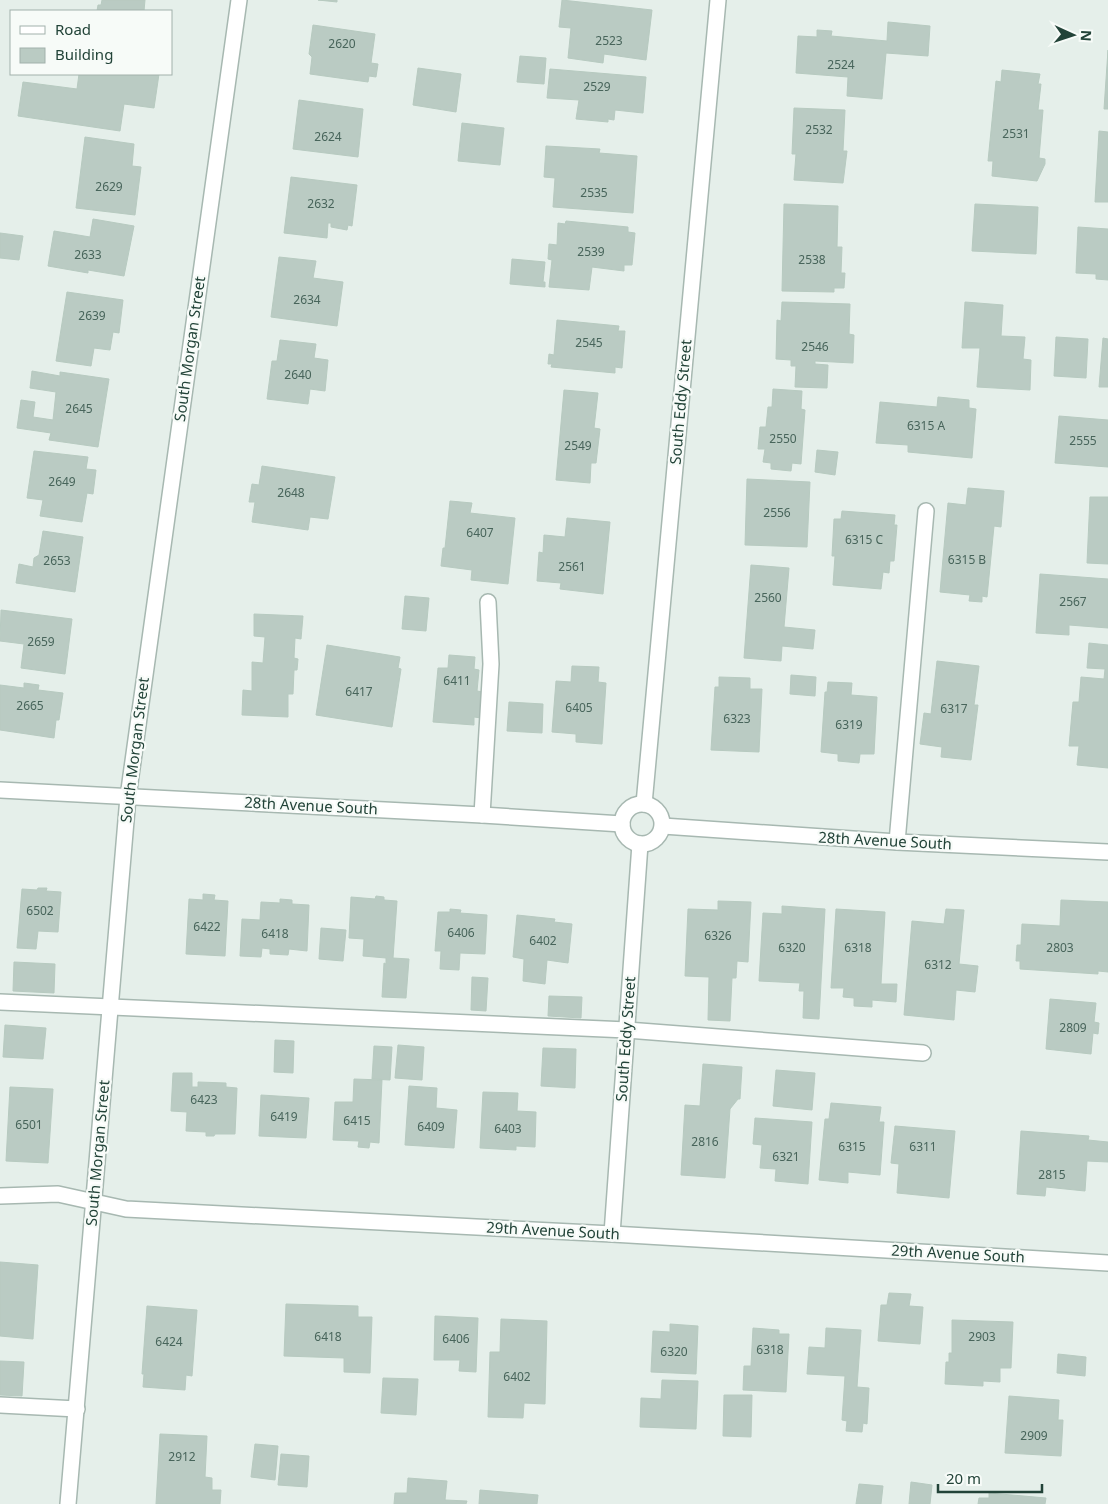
<svg xmlns="http://www.w3.org/2000/svg" width="1108" height="1504" font-family="'Noto Sans',sans-serif">
  <rect width="100%" height="100%" fill="#e5efea"/>
  <g fill="#bacbc3" stroke="#b7cac0">
    <polygon points="102,0 145,0 144,11 97,11 98,5 101,5"/>
    <polygon points="318,0 337,0 337,2"/>
    <polygon points="562,0 652,10 646,60 604,54 603,63 568,58 571,28 559,27"/>
    <polygon points="888,22 930,26 928,56 886,53 882,99 847,96 848,77 796,73 798,36 817,37 817,30 832,31 831,36 887,41"/>
    <polygon points="313,25 375,34 371,63 378,64 376,77 369,76 368,82 310,74 312,57 309,54"/>
    <polygon points="1108,50 1108,109 1104,109"/>
    <polygon points="520,56 546,58 544,84 517,82"/>
    <polygon points="418,68 461,74 456,112 413,105"/>
    <polygon points="550,69 646,77 643,113 615,110 614,120 608,119 608,122 576,119 579,100 547,98"/>
    <polygon points="1002,70 1040,74 1038,84 1041,84 1038,110 1043,110 1039,158 1045,159 1045,164 1037,181 992,176 993,161 988,161 996,81 1001,82"/>
    <polygon points="79,74 159,74 154,108 124,104 120,131 18,116 23,82 77,89"/>
    <polygon points="299,100 363,109 358,157 293,149"/>
    <polygon points="794,108 845,110 843,151 847,151 843,183 794,180 796,154 792,154"/>
    <polygon points="462,123 504,128 500,165 458,161"/>
    <polygon points="1099,131 1108,132 1108,202 1095,202"/>
    <polygon points="85,137 134,144 132,166 141,167 135,215 76,208"/>
    <polygon points="546,146 600,149 599,153 637,156 633,213 553,207 555,178 544,177"/>
    <polygon points="291,177 357,185 352,226 348,225 347,230 331,227 331,223 328,223 327,238 284,233"/>
    <polygon points="784,204 838,206 837,247 842,247 841,273 845,273 844,288 834,288 834,292 782,291"/>
    <polygon points="975,204 1038,207 1036,254 972,251"/>
    <polygon points="93,219 134,226 124,276 88,270 88,273 48,266 54,231 90,237"/>
    <polygon points="566,221 628,227 628,232 635,233 632,265 624,265 624,271 592,267 589,290 549,287 552,260 548,259 549,244 557,245 558,223 565,224"/>
    <polygon points="1078,227 1108,229 1108,280 1096,279 1096,274 1076,273"/>
    <polygon points="0,233 23,236 19,260 0,258"/>
    <polygon points="279,257 316,261 313,278 343,282 337,326 271,317"/>
    <polygon points="512,259 545,262 543,282 545,282 545,287 510,284"/>
    <polygon points="67,292 123,300 119,333 113,332 110,350 94,348 91,366 56,361"/>
    <polygon points="782,302 850,304 849,334 854,335 853,363 815,361 815,364 828,365 827,388 795,387 796,366 791,366 791,360 776,359 777,320 781,321"/>
    <polygon points="965,302 1003,305 1001,336 1025,337 1023,359 1031,360 1030,390 977,387 980,348 962,348"/>
    <polygon points="557,320 619,326 618,331 625,331 622,368 615,367 615,373 551,367 552,364 548,364 549,354 554,355"/>
    <polygon points="1056,337 1088,339 1086,378 1054,376"/>
    <polygon points="1103,338 1108,339 1108,387 1099,387"/>
    <polygon points="280,340 316,344 314,358 328,360 325,391 310,389 308,404 267,399 272,361 277,361"/>
    <polygon points="32,371 60,376 60,372 109,379 98,447 49,440 51,433 17,428 21,400 35,402 33,417 53,420 56,392 30,388"/>
    <polygon points="773,389 802,391 801,409 805,410 801,464 792,463 791,471 771,469 771,463 763,462 765,449 758,449 760,427 766,427 768,407 772,407"/>
    <polygon points="564,390 598,393 594,428 600,429 596,463 591,463 590,483 556,480"/>
    <polygon points="938,397 969,400 969,408 976,409 972,458 908,452 908,445 876,443 880,402 937,407"/>
    <polygon points="1059,416 1108,420 1108,467 1055,463"/>
    <polygon points="817,450 838,452 835,475 815,472"/>
    <polygon points="34,451 88,457 86,469 96,470 93,494 87,493 82,522 40,516 43,500 27,498"/>
    <polygon points="262,466 335,477 328,519 310,517 308,530 252,522 255,502 249,502 252,484 259,485"/>
    <polygon points="747,479 810,482 807,547 745,545"/>
    <polygon points="968,488 1004,491 1001,527 994,526 987,597 982,596 982,602 969,601 970,595 940,592 948,503 966,505"/>
    <polygon points="1090,497 1108,497 1108,564 1087,563"/>
    <polygon points="450,501 472,503 470,513 515,518 508,584 471,580 472,570 441,566 443,548 445,548"/>
    <polygon points="842,511 895,515 894,525 897,525 894,561 890,561 889,573 883,572 881,589 833,585 835,556 832,556 834,519 841,519"/>
    <polygon points="567,518 610,522 603,594 560,589 561,583 537,581 539,552 543,553 544,535 565,537"/>
    <polygon points="43,531 83,537 75,592 16,583 19,564 33,567 34,558 39,555"/>
    <polygon points="751,565 789,568 784,627 815,630 813,649 782,646 781,661 744,658"/>
    <polygon points="1040,574 1108,579 1108,628 1069,625 1069,635 1036,633"/>
    <polygon points="405,596 429,598 426,631 402,629"/>
    <polygon points="1,610 72,619 65,674 21,668 24,644 0,641"/>
    <polygon points="254,614 303,616 301,639 295,638 294,658 298,659 297,670 294,670 293,694 288,694 288,717 242,715 243,690 252,691 252,662 263,663 265,637 254,636"/>
    <polygon points="1089,643 1108,645 1108,768 1077,765 1079,746 1069,746 1073,702 1079,702 1081,677 1104,679 1105,669 1087,668"/>
    <polygon points="327,645 400,657 398,668 401,669 392,727 316,715"/>
    <polygon points="449,655 475,657 474,669 479,670 477,691 483,692 481,718 474,717 474,725 433,722 438,668 448,668"/>
    <polygon points="937,661 979,666 974,705 978,705 971,760 941,757 942,747 920,744 924,713 931,714"/>
    <polygon points="572,666 599,667 598,682 606,683 602,744 576,742 576,734 552,732 556,681 571,682"/>
    <polygon points="791,675 816,677 815,696 790,694"/>
    <polygon points="719,677 750,678 750,689 762,689 759,752 711,750 715,687 719,687"/>
    <polygon points="828,682 852,683 851,695 877,697 874,754 860,754 859,763 838,761 838,754 821,752 825,692 827,692"/>
    <polygon points="24,683 39,685 38,690 63,693 59,720 56,720 54,738 0,730 0,685 24,688"/>
    <polygon points="509,702 543,704 542,733 507,731"/>
    <polygon points="38,888 47,888 46,891 61,892 58,932 38,931 36,949 17,948 22,889 37,890"/>
    <polygon points="203,894 215,895 214,900 228,901 225,956 186,954 189,899 203,900"/>
    <polygon points="376,896 384,897 384,900 397,901 393,958 409,959 406,998 382,997 384,963 386,964 386,958 363,956 364,939 349,938 351,897 375,899"/>
    <polygon points="280,899 292,900 292,904 309,905 307,951 289,949 288,955 270,954 270,949 262,948 261,957 240,956 242,919 260,920 261,902 280,903"/>
    <polygon points="1061,900 1108,902 1108,972 1098,971 1098,974 1020,969 1020,961 1016,961 1017,945 1021,945 1022,924 1060,926"/>
    <polygon points="718,901 751,902 748,962 737,961 736,978 732,978 730,1021 708,1020 709,977 685,976 688,909 718,910"/>
    <polygon points="782,906 825,909 819,1019 803,1018 804,991 799,991 800,983 759,981 763,913 782,914"/>
    <polygon points="450,909 461,910 460,913 487,915 485,954 460,953 459,970 440,969 441,951 435,951 438,912 450,912"/>
    <polygon points="836,909 885,912 881,984 897,984 896,1002 872,1000 872,1007 854,1006 854,998 843,997 844,988 831,988"/>
    <polygon points="946,909 964,910 959,964 978,966 975,992 956,990 954,1020 904,1015 912,921 944,924"/>
    <polygon points="517,915 555,919 554,922 572,924 568,963 547,960 545,984 523,981 524,959 513,957"/>
    <polygon points="321,928 346,930 343,961 319,959"/>
    <polygon points="14,962 55,964 54,993 13,991"/>
    <polygon points="472,977 488,978 486,1011 471,1010"/>
    <polygon points="549,996 582,997 581,1018 548,1016"/>
    <polygon points="1050,999 1096,1003 1094,1022 1099,1023 1098,1034 1093,1033 1091,1054 1046,1049"/>
    <polygon points="5,1025 46,1028 43,1059 3,1057"/>
    <polygon points="275,1040 294,1041 293,1073 274,1072"/>
    <polygon points="398,1045 424,1047 422,1080 395,1078"/>
    <polygon points="374,1046 392,1047 390,1080 372,1079"/>
    <polygon points="543,1048 576,1049 575,1088 541,1086"/>
    <polygon points="703,1064 742,1067 740,1099 738,1099 730,1109 725,1178 681,1175 685,1105 700,1106"/>
    <polygon points="776,1070 815,1073 812,1110 773,1106"/>
    <polygon points="173,1073 192,1073 192,1087 198,1087 198,1082 226,1083 226,1087 237,1088 235,1134 215,1134 214,1136 206,1136 206,1132 186,1131 187,1112 171,1111"/>
    <polygon points="354,1079 382,1080 379,1143 370,1142 369,1148 358,1147 359,1141 333,1140 335,1102 353,1102"/>
    <polygon points="409,1086 437,1088 436,1108 457,1110 454,1148 405,1145"/>
    <polygon points="10,1087 53,1089 48,1163 6,1161"/>
    <polygon points="483,1092 518,1093 517,1111 536,1112 535,1147 516,1146 516,1150 480,1148"/>
    <polygon points="261,1095 309,1098 306,1138 259,1136"/>
    <polygon points="831,1103 881,1107 879,1122 884,1122 880,1175 848,1172 848,1183 819,1180 825,1119 829,1119"/>
    <polygon points="755,1118 812,1122 808,1184 775,1181 776,1169 760,1168 762,1145 753,1144"/>
    <polygon points="895,1126 955,1131 949,1198 897,1193 899,1164 891,1163"/>
    <polygon points="1021,1131 1089,1136 1088,1140 1108,1142 1108,1162 1087,1161 1085,1191 1046,1187 1045,1196 1017,1194"/>
    <polygon points="0,1262 38,1265 33,1339 0,1336"/>
    <polygon points="889,1293 911,1294 909,1306 923,1307 920,1344 878,1341 881,1305 887,1305"/>
    <polygon points="286,1304 358,1306 358,1317 372,1317 370,1373 344,1372 344,1358 284,1356"/>
    <polygon points="147,1306 197,1310 192,1376 186,1375 185,1390 143,1387 144,1374 142,1374"/>
    <polygon points="435,1316 478,1318 476,1372 459,1371 460,1360 434,1360"/>
    <polygon points="501,1319 547,1321 545,1404 524,1403 523,1418 488,1417 490,1352 500,1352"/>
    <polygon points="952,1320 1013,1322 1011,1368 1000,1368 1000,1382 983,1381 983,1386 945,1384 946,1362 949,1362 949,1353 952,1353"/>
    <polygon points="670,1324 698,1326 696,1374 651,1372 653,1331 670,1332"/>
    <polygon points="753,1328 779,1330 779,1334 789,1334 786,1392 743,1390 744,1366 751,1366"/>
    <polygon points="826,1328 861,1330 857,1387 869,1388 867,1424 863,1423 862,1432 846,1431 847,1421 842,1420 845,1376 807,1374 809,1347 825,1348"/>
    <polygon points="1058,1354 1086,1357 1085,1376 1057,1373"/>
    <polygon points="0,1361 24,1362 22,1396 0,1395"/>
    <polygon points="383,1378 418,1379 416,1415 381,1413"/>
    <polygon points="662,1380 698,1381 696,1429 640,1427 641,1398 661,1399"/>
    <polygon points="724,1395 752,1395 751,1437 723,1436"/>
    <polygon points="1009,1396 1059,1400 1058,1420 1063,1420 1061,1456 1005,1453"/>
    <polygon points="160,1434 207,1436 205,1477 212,1478 212,1490 221,1490 220,1504 156,1504"/>
    <polygon points="255,1444 278,1446 275,1480 251,1477"/>
    <polygon points="281,1454 309,1456 307,1487 278,1485"/>
    <polygon points="408,1478 447,1481 445,1500 467,1501 466,1504 394,1504 395,1493 407,1493"/>
    <polygon points="911,1482 932,1485 930,1504 909,1504"/>
    <polygon points="859,1484 883,1486 881,1504 856,1504"/>
    <polygon points="480,1490 538,1495 537,1504 479,1504"/>
    <polygon points="989,1493 1046,1498 1045,1504 978,1504 979,1498 989,1498"/>
  </g>
  <g fill="none" stroke-linecap="round" stroke-linejoin="round">
    <g stroke="#a7b8b1" stroke-width="18">
      <g id="lane">
        <polyline points="482,815 491,664 488,602"/>
        <polyline points="897,842 926,511"/>
        <polyline points="0,1002 627,1030 923,1053"/>
        <polyline points="0,1405 77,1409"/>
      </g>
    </g>
    <g stroke="#a7b8b1" stroke-width="18">
      <g id="street">
        <polyline points="0,790 482,815 622,824"/>
        <circle cx="642" cy="824" r="20"/>
        <polyline points="644,804 718,0"/>
        <polyline points="663,826 897,842 1108,852"/>
        <polyline points="0,1196 58,1194 126,1209 612,1234 1108,1263"/>
        <polyline points="612,1234 640,844"/>
        <polyline points="68,1504 128,797 239,0"/>
      </g>
    </g>
    <use href="#lane" stroke="#fff" stroke-width="15"/>
    <use href="#street" stroke="#fff" stroke-width="15"/>
  </g>
  <g text-anchor="middle" stroke-width="4.5" stroke-linejoin="round" paint-order="stroke">
    <g font-size="12" fill="#48655b">
      <text x="609" y="45">2523</text>
      <text x="342" y="48">2620</text>
      <text x="841" y="69">2524</text>
      <text x="597" y="91">2529</text>
      <text x="819" y="134">2532</text>
      <text x="1016" y="138">2531</text>
      <text x="328" y="141">2624</text>
      <text x="109" y="191">2629</text>
      <text x="594" y="197">2535</text>
      <text x="321" y="208">2632</text>
      <text x="591" y="256">2539</text>
      <text x="88" y="259">2633</text>
      <text x="812" y="264">2538</text>
      <text x="307" y="304">2634</text>
      <text x="92" y="320">2639</text>
      <text x="589" y="347">2545</text>
      <text x="815" y="351">2546</text>
      <text x="298" y="379">2640</text>
      <text x="79" y="413">2645</text>
      <text x="926" y="430">6315 A</text>
      <text x="783" y="443">2550</text>
      <text x="1083" y="445">2555</text>
      <text x="578" y="450">2549</text>
      <text x="62" y="486">2649</text>
      <text x="291" y="497">2648</text>
      <text x="777" y="517">2556</text>
      <text x="480" y="537">6407</text>
      <text x="864" y="544">6315 C</text>
      <text x="967" y="564">6315 B</text>
      <text x="57" y="565">2653</text>
      <text x="572" y="571">2561</text>
      <text x="768" y="602">2560</text>
      <text x="1073" y="606">2567</text>
      <text x="41" y="646">2659</text>
      <text x="457" y="685">6411</text>
      <text x="359" y="696">6417</text>
      <text x="30" y="710">2665</text>
      <text x="579" y="712">6405</text>
      <text x="954" y="713">6317</text>
      <text x="737" y="723">6323</text>
      <text x="849" y="729">6319</text>
      <text x="40" y="915">6502</text>
      <text x="207" y="931">6422</text>
      <text x="461" y="937">6406</text>
      <text x="275" y="938">6418</text>
      <text x="718" y="940">6326</text>
      <text x="543" y="945">6402</text>
      <text x="792" y="952">6320</text>
      <text x="858" y="952">6318</text>
      <text x="1060" y="952">2803</text>
      <text x="938" y="969">6312</text>
      <text x="1073" y="1032">2809</text>
      <text x="204" y="1104">6423</text>
      <text x="284" y="1121">6419</text>
      <text x="357" y="1125">6415</text>
      <text x="29" y="1129">6501</text>
      <text x="431" y="1131">6409</text>
      <text x="508" y="1133">6403</text>
      <text x="705" y="1146">2816</text>
      <text x="852" y="1151">6315</text>
      <text x="923" y="1151">6311</text>
      <text x="786" y="1161">6321</text>
      <text x="1052" y="1179">2815</text>
      <text x="328" y="1341">6418</text>
      <text x="982" y="1341">2903</text>
      <text x="456" y="1343">6406</text>
      <text x="169" y="1346">6424</text>
      <text x="770" y="1354">6318</text>
      <text x="674" y="1356">6320</text>
      <text x="517" y="1381">6402</text>
      <text x="1034" y="1440">2909</text>
      <text x="182" y="1461">2912</text>
    </g>
    <g font-size="15" fill="#224338" stroke="#f7fbf8">
      <text transform="translate(190 349) rotate(-82)" y="5">South Morgan Street</text>
      <text transform="translate(681 402) rotate(-85)" y="5">South Eddy Street</text>
      <text transform="translate(135 750) rotate(-83)" y="5">South Morgan Street</text>
      <text transform="translate(311 806) rotate(3)" y="5">28th Avenue South</text>
      <text transform="translate(885 841) rotate(3)" y="5">28th Avenue South</text>
      <text transform="translate(626 1039) rotate(-86)" y="5">South Eddy Street</text>
      <text transform="translate(98 1153) rotate(-85)" y="5">South Morgan Street</text>
      <text transform="translate(553 1231) rotate(3)" y="5">29th Avenue South</text>
      <text transform="translate(958 1254) rotate(3)" y="5">29th Avenue South</text>
    </g>
  </g>
  <rect x="10" y="10" width="162" height="65" fill="#f7fbf8" stroke="#a2b1ab"/>
  <rect x="20" y="26" width="25" height="8" fill="#ffffff" stroke="#a2b1ab"/>
  <text x="55" y="35" font-size="15" fill="#224338">Road</text>
  <rect x="20" y="48" width="25" height="15" fill="#bacbc3" stroke="#a2b1ab"/>
  <text x="55" y="60" font-size="15" fill="#224338">Building</text>
  <g transform="translate(1073 35) rotate(93)" stroke="#f7fbf8" stroke-width="4" paint-order="stroke">
  <path d="M0-4L9 19L0 12L-9 19Z" fill="#224338"/>
  <text y="-8" font-size="14" font-weight="bold" text-anchor="middle" fill="#224338">N</text>
  </g>
  <path d="M938 1484v8h104v-8" fill="none" stroke="#224338" stroke-width="2.5"/>
  <text x="946" y="1484" font-size="15" fill="#224338" stroke="#f7fbf8" stroke-width="4" paint-order="stroke">20 m</text>
</svg>
